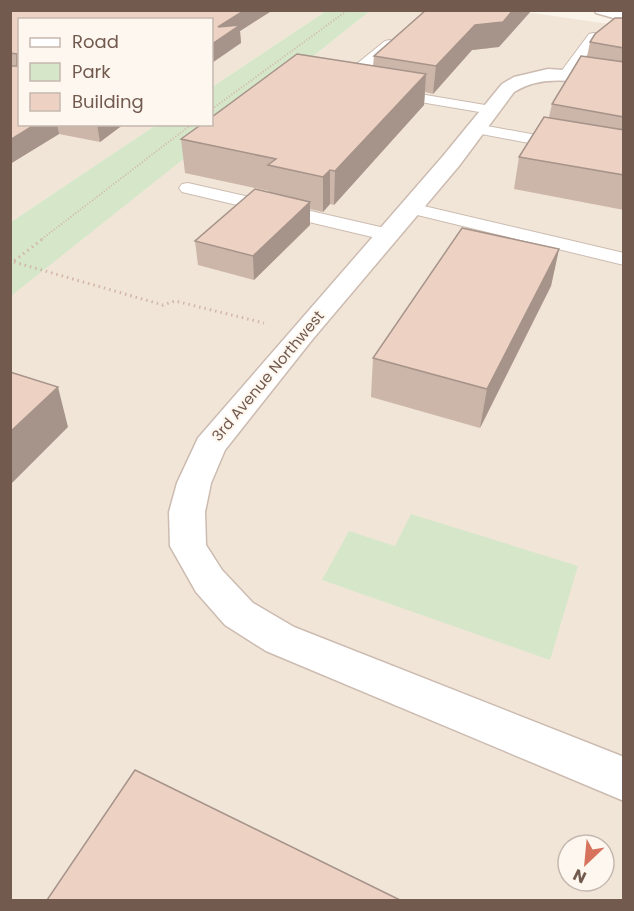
<svg xmlns="http://www.w3.org/2000/svg" width="634" height="911" font-family="Poppins,sans-serif">
  <rect width="100%" height="100%" fill="#faf3e9"/>
  <g fill="#f1e5d8" fill-rule="evenodd">
    <path d="M512,10L623,26V900H11L10,296L370,11ZM568,845H604V881H568Z"/>
    <polygon points="11,11 326,11 212,87 212,20 20,20 20,124 156,125 11,222"/>
  </g>
  <g fill="#d6e7c9">
    <polygon points="326,11 370,11 11,296 11,222 156,125 212,124 212,87"/>
    <polygon points="411,514 578,566 550,660 322,580 349,531 395,546"/>
  </g>
  <g fill="none" stroke-linecap="round" stroke-linejoin="round">
    <g stroke="#ccbbb0" stroke-width="2">
      <g id="service">
        <polygon points="593,33 624,35 624,43 597,41 570,79 560,79 558,76 560,73 589,34"/>
        <polygon points="390,40 396,44 395,47 351,83 350,88 337,87 335,84 338,79 385,41"/>
        <polygon points="390,89 491,106 498,110 491,114 385,96 383,93 385,90"/>
        <polygon points="476,124 624,151 624,161 471,132 468,129 471,126"/>
        <polygon points="188,183 389,229 396,231 398,235 396,239 389,241 182,192 179,188 182,184"/>
        <polygon points="411,203 624,253 624,265 405,212 402,208 405,204"/>
      </g>
    </g>
    <g stroke="#ccbbb0" stroke-width="3">
      <g id="minor">
        <polygon points="594,10 624,11 624,21 596,13"/>
        <path d="M548,69L579,71L624,79V90C587,84 548,71 514,92L459,166L312,340L225,450L211,483L205,512L206,545L222,570L253,603L294,627L624,757V801L266,651L225,625L196,592L170,546L169,512L177,483L198,438L443,156L502,84L514,77Z"/>
      </g>
    </g>
    <g stroke="#d2b6a7" stroke-width="2" stroke-dasharray="1 2" stroke-linecap="butt">
      <polyline points="212,109 348,10"/>
      <polyline points="42,239 192,124"/>
    </g>
    <g stroke="#d2b6a7" stroke-width="3" stroke-dasharray="1.5 4" stroke-linecap="butt">
      <polyline points="14,262 163,305 175,301 264,323"/>
      <polyline points="10,264 44,238"/>
    </g>
    <use href="#service" fill="#fff" fill-rule="evenodd"/>
    <use href="#minor" fill="#fff" fill-rule="evenodd"/>
  </g>
  <g fill="#ccb5a9">
    <polygon points="10,10 273,10 240,31 241,43 20,124 124,124 100,142 59,134 10,164"/>
    <polygon points="624,18 624,210 514,189 519,157 549,117 552,104 587,57 590,42"/>
    <polygon points="499,47 472,50 433,94 425,92 424,105 334,205 330,204 323,212 310,209 310,225 254,280 198,265 195,241 269,193 269,191 185,173 181,139 373,66 374,56"/>
    <polygon points="559,249 551,286 480,428 371,397 373,358"/>
  </g>
  <g fill="#a69389">
    <polygon points="245,10 273,10 240,31 241,43 212,63 212,44 218,27"/>
    <polygon points="513,10 532,10 499,47 472,50 433,94 436,66 475,25"/>
    <polygon points="426,74 424,105 334,205 335,171"/>
    <polygon points="36,124 57,124 59,134 10,164 10,140"/>
    <polygon points="97,124 124,124 100,142"/>
    <polygon points="330,170 330,204 323,212 323,177"/>
    <polygon points="310,202 310,225 254,280 253,256"/>
    <polygon points="559,249 551,286 480,428 487,389"/>
    <polygon points="58,387 68,427 10,485 10,432"/>
  </g>
  <g fill="#edd2c4" stroke="#a69389" stroke-width="1.5">
    <polygon points="10,10 245,10 218,27 240,25 212,44 212,20 20,20 20,124 36,124 10,140 10,66 17,66 17,54 10,53"/>
    <polygon points="426,10 513,10 503,22 475,25 436,66 374,56"/>
    <polygon points="615,18 624,18 624,48 590,42 595,34"/>
    <polygon points="297,54 426,74 335,171 330,170 323,177 268,165 276,159 181,139 202,124 212,124 212,117"/>
    <polygon points="581,56 624,62 624,117 552,104"/>
    <polygon points="544,117 624,130 624,175 519,157"/>
    <polygon points="255,189 310,202 253,256 195,241"/>
    <polygon points="462,228 559,249 487,389 373,358"/>
    <polygon points="10,372 58,387 10,432"/>
    <polygon points="135,770 400,900 47,900"/>
  </g>
  <g text-anchor="middle" stroke-width="4.5" stroke-linejoin="round" paint-order="stroke">
    <g font-size="15" fill="#725a4f" stroke="#fdf7ef">
      <text transform="translate(268 376) rotate(-50)" y="5">3rd Avenue Northwest</text>
    </g>
  </g>
  <rect width="634" height="911" fill="none" stroke="#725a4f" stroke-width="24"/>
  <rect x="18" y="18" width="195" height="108" fill="#fdf7ef" stroke="#c5b8af" stroke-width="1.5"/>
  <rect x="30" y="38" width="30" height="9" fill="#ffffff" stroke="#c5b8af" stroke-width="1.5"/>
  <text x="72" y="48" font-size="18" fill="#725a4f">Road</text>
  <rect x="30" y="63" width="30" height="18" fill="#d6e7c9" stroke="#c5b8af" stroke-width="1.5"/>
  <text x="72" y="78" font-size="18" fill="#725a4f">Park</text>
  <rect x="30" y="93" width="30" height="18" fill="#edd2c4" stroke="#c5b8af" stroke-width="1.5"/>
  <text x="72" y="108" font-size="18" fill="#725a4f">Building</text>
  <g transform="translate(586 863) rotate(206)"><circle r="28" fill="#fdf7ef" stroke="#c5b8af" stroke-width="1.5"/>
  <path d="M0-4.5L10 22L0 15L-10 22Z" fill="#d7725c"/>
  <text y="-9" font-size="16" font-weight="bold" text-anchor="middle" fill="#725a4f">N</text>
  </g>
</svg>
